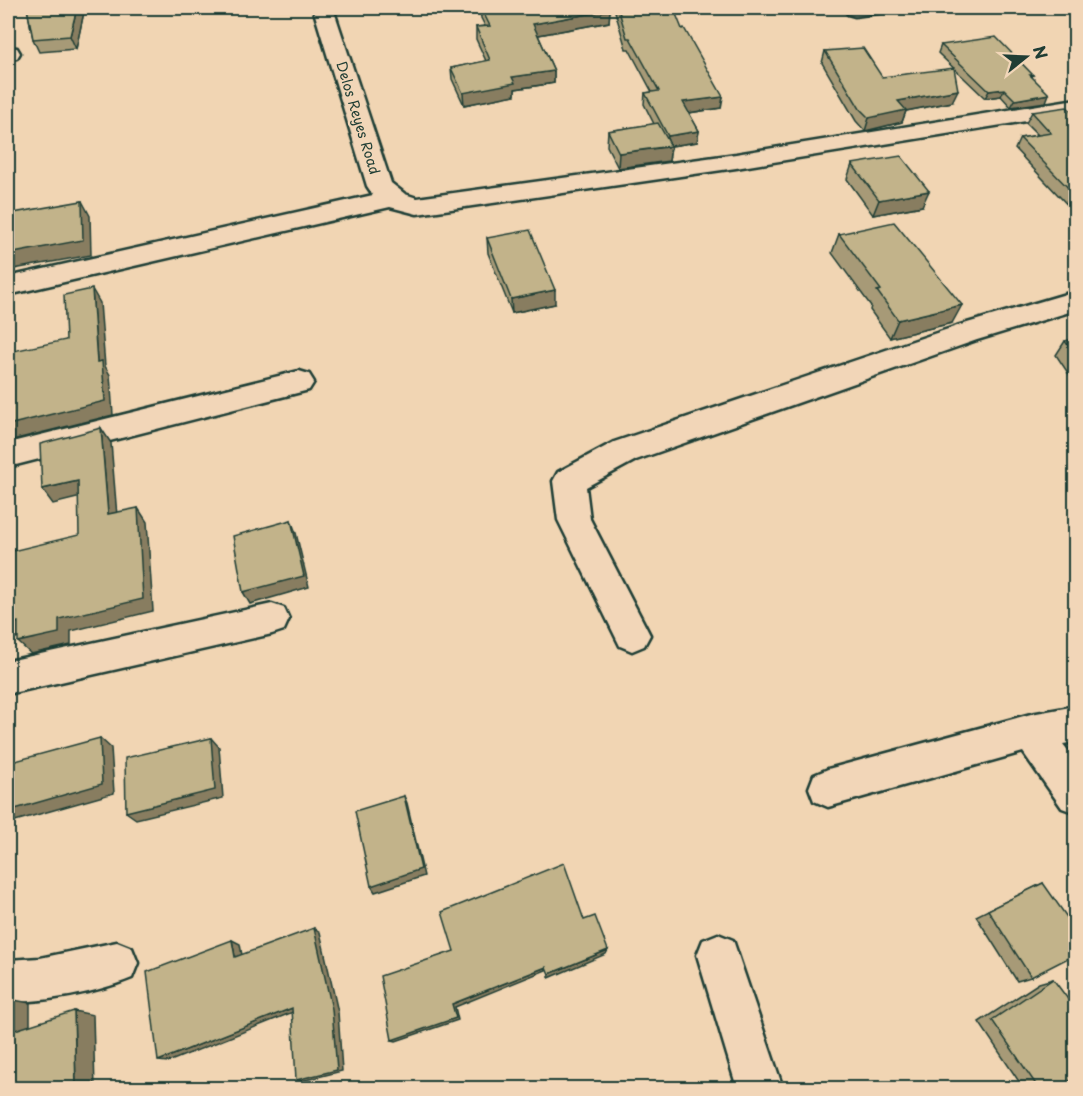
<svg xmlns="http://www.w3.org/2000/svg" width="1083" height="1096" font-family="'Playpen Sans',sans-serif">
  <rect width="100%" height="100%" fill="#f1d5b3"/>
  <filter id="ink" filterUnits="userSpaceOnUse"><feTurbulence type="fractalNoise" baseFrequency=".0167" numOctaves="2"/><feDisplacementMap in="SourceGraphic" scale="12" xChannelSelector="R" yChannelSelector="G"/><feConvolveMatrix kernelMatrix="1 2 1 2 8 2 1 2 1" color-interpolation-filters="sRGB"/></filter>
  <g filter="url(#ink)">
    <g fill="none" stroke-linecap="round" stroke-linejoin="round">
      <g stroke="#1f3d34" stroke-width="5">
        <g id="minor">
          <polygon points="313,8 333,8 391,183 405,194 417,198 736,154 1076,99 1076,113 736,168 417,214 390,207 8,295 8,277 373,195 367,186"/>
          <polygon points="846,8 887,8 884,12 855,16 848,14 845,10"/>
          <polygon points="8,47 17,48 20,53 17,58 8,59"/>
          <polygon points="1076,291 1076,310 977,340 636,460 586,487 590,519 650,635 644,646 632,651 620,646 558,520 553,481 558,472 614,442 957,326"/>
          <polygon points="299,371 309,374 314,382 309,390 8,467 8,443"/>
          <polygon points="272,604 284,608 289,619 284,630 272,634 8,694 8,661"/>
          <polygon points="1076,706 1076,742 1063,744 1076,761 1076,813 1062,808 1023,752 828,807 814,801 809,788 814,775 828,769 1031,714"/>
          <polygon points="718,934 733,940 783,1088 737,1088 697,955 703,940"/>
          <path d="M117,942L132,948L138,963L132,978C96,993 46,1002 8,1002V960L40,958Z"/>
        </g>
      </g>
      <use href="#minor" fill="#f2d6b8" fill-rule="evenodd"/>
    </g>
    <g fill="#a79a77" stroke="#1f3d34" stroke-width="1.5">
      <polygon points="27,8 84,8 84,12 76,49 39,52 33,39"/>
      <polygon points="480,8 610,8 609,22 538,35 554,71 554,83 515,89 515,95 464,105 452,79 451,68 486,61 476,39 476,27 485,26 481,18"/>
      <polygon points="614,8 666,8 682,29 721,108 689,113 699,131 697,142 671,146 669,161 618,168 607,146 608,131 654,124 644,104 645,93 652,92 629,49 626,49"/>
      <polygon points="941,45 1033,75 1032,77 1046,102 1011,107 1001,96 985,98 938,53"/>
      <polygon points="825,51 882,77 952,102 906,111 902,122 865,131 856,121 822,63"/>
      <polygon points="1032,112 1076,115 1076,214 1015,149 1020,138 1038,135 1026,123"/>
      <polygon points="852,164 922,206 873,215 847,179"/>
      <polygon points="839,234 952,323 890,338 870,310 871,306 832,253"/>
      <polygon points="487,238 555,304 512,313 488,253"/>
      <polygon points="1076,339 1076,385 1056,355 1065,341"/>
      <polygon points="1043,883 1031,977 1017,981 976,916"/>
      <polygon points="1053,979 1058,1089 1024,1089 979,1022 1039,983"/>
    </g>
    <g fill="#887d61" stroke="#1f3d34" stroke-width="1.5">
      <polygon points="77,8 84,8 84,12 76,49 70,36"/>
      <polygon points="610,10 609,22 533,36 533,24"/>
      <polygon points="554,71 554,83 515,89 515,95 464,105 463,93 512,77"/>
      <polygon points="1004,89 1001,96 985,98 989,91"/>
      <polygon points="958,90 952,102 906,111 902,122 865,131 869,118 898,101"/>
      <polygon points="1049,94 1046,102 1011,107 1015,100"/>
      <polygon points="723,97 721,108 681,114 683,102"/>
      <polygon points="699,131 697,142 671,146 669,161 618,168 619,153 667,147 668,136"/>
      <polygon points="929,191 922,206 873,215 879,200"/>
      <polygon points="82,201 90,216 91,255 8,270 8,254"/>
      <polygon points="92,289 100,303 105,366 110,375 113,415 8,441 8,425 97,362"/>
      <polygon points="555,290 555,304 512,313 511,299"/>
      <polygon points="962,305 952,323 890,338 898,320"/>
      <polygon points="101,428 111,443 118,528 108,514"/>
      <polygon points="78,481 89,495 53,504 42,489"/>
      <polygon points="138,508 147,522 153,611 71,631 71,645 31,654 18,642 59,619"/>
      <polygon points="291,520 296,533 309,587 250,604 243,592"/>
      <polygon points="18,622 31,634 8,640 8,625"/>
      <polygon points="100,738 111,748 114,793 8,823 8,811"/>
      <polygon points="211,738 219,747 223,798 136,819 126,812"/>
      <polygon points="404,796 407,803 424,876 375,892 371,886"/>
      <polygon points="314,928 320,932 338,1012 342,1071 302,1081 296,1080"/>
      <polygon points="232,940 240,944 243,961 235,957"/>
      <polygon points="608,950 606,954 549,978 549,974"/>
      <polygon points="546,967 546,970 455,1007 458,1020 396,1041 392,1040 452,1004"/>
      <polygon points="9,999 30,1003 30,1035 9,1032"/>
      <polygon points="292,1008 298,1010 168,1062 158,1061"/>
      <polygon points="74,1011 93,1015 95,1089 76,1089"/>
    </g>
    <g fill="#c2b38a" stroke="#1f3d34" stroke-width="1.5">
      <polygon points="27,8 77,8 70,36 33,39"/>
      <polygon points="481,8 610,8 610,10 533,24 554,71 512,77 515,83 463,93 451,68 490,60 476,27 490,26"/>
      <polygon points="618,8 666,8 667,9 674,9 682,29 684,28 723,97 683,102 699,131 668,136 645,93 659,91 630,38 627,38"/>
      <polygon points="996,37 1033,75 1030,75 1049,94 1015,100 1004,89 989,91 941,45"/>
      <polygon points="863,48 882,77 954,68 958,90 898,101 906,110 869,118 860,109 825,51"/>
      <polygon points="1067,107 1076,115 1076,196 1020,138 1051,133 1032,112"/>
      <polygon points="658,123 671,146 619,153 608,131"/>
      <polygon points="901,156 929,191 879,200 852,164"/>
      <polygon points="82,201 83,240 8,254 8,214"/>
      <polygon points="894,222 962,305 898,320 877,291 881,290 839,234"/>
      <polygon points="530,230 555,290 511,299 487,238"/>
      <polygon points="92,289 97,362 102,361 105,401 8,425 8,352 66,340 64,295"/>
      <polygon points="1076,339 1076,356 1065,341"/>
      <polygon points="101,428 108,514 138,508 143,599 59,619 59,633 18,642 18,622 8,625 8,552 79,535 78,481 42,489 40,444"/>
      <polygon points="291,520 304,576 243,592 233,536"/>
      <polygon points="100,738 102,784 8,811 8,763"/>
      <polygon points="211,738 215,790 126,812 125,758"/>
      <polygon points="404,796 421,869 371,886 355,811"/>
      <polygon points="564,863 584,920 595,916 608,950 549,974 546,967 452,1004 456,1018 392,1040 380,976 454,951 442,912"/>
      <polygon points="1043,883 1076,930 1076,954 1031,977 988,910"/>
      <polygon points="314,928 332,1009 337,1070 296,1080 292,1008 158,1061 147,972 232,940 235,957"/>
      <polygon points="1053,979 1076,1010 1076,1076 1058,1089 1039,1089 992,1020"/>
      <polygon points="8,999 9,999 9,1032 74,1011 76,1089 8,1089"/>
    </g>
  </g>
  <g text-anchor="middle" stroke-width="4.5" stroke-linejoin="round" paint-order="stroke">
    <g font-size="14" fill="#1f3d34" stroke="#f2d6b8">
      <text transform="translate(358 118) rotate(73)" y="5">Delos Reyes Road</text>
    </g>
  </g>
  <rect width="1083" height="1096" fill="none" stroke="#f2d6b8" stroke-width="30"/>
  <rect x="15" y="15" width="1053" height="1066" fill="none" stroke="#1f3d34" stroke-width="2" filter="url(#ink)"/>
  <g transform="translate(1026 57) rotate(72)" stroke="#f2d6b8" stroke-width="4.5" paint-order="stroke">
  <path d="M0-4.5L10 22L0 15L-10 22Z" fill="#1f3d34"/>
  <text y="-9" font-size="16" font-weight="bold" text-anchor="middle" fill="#1f3d34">N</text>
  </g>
</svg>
